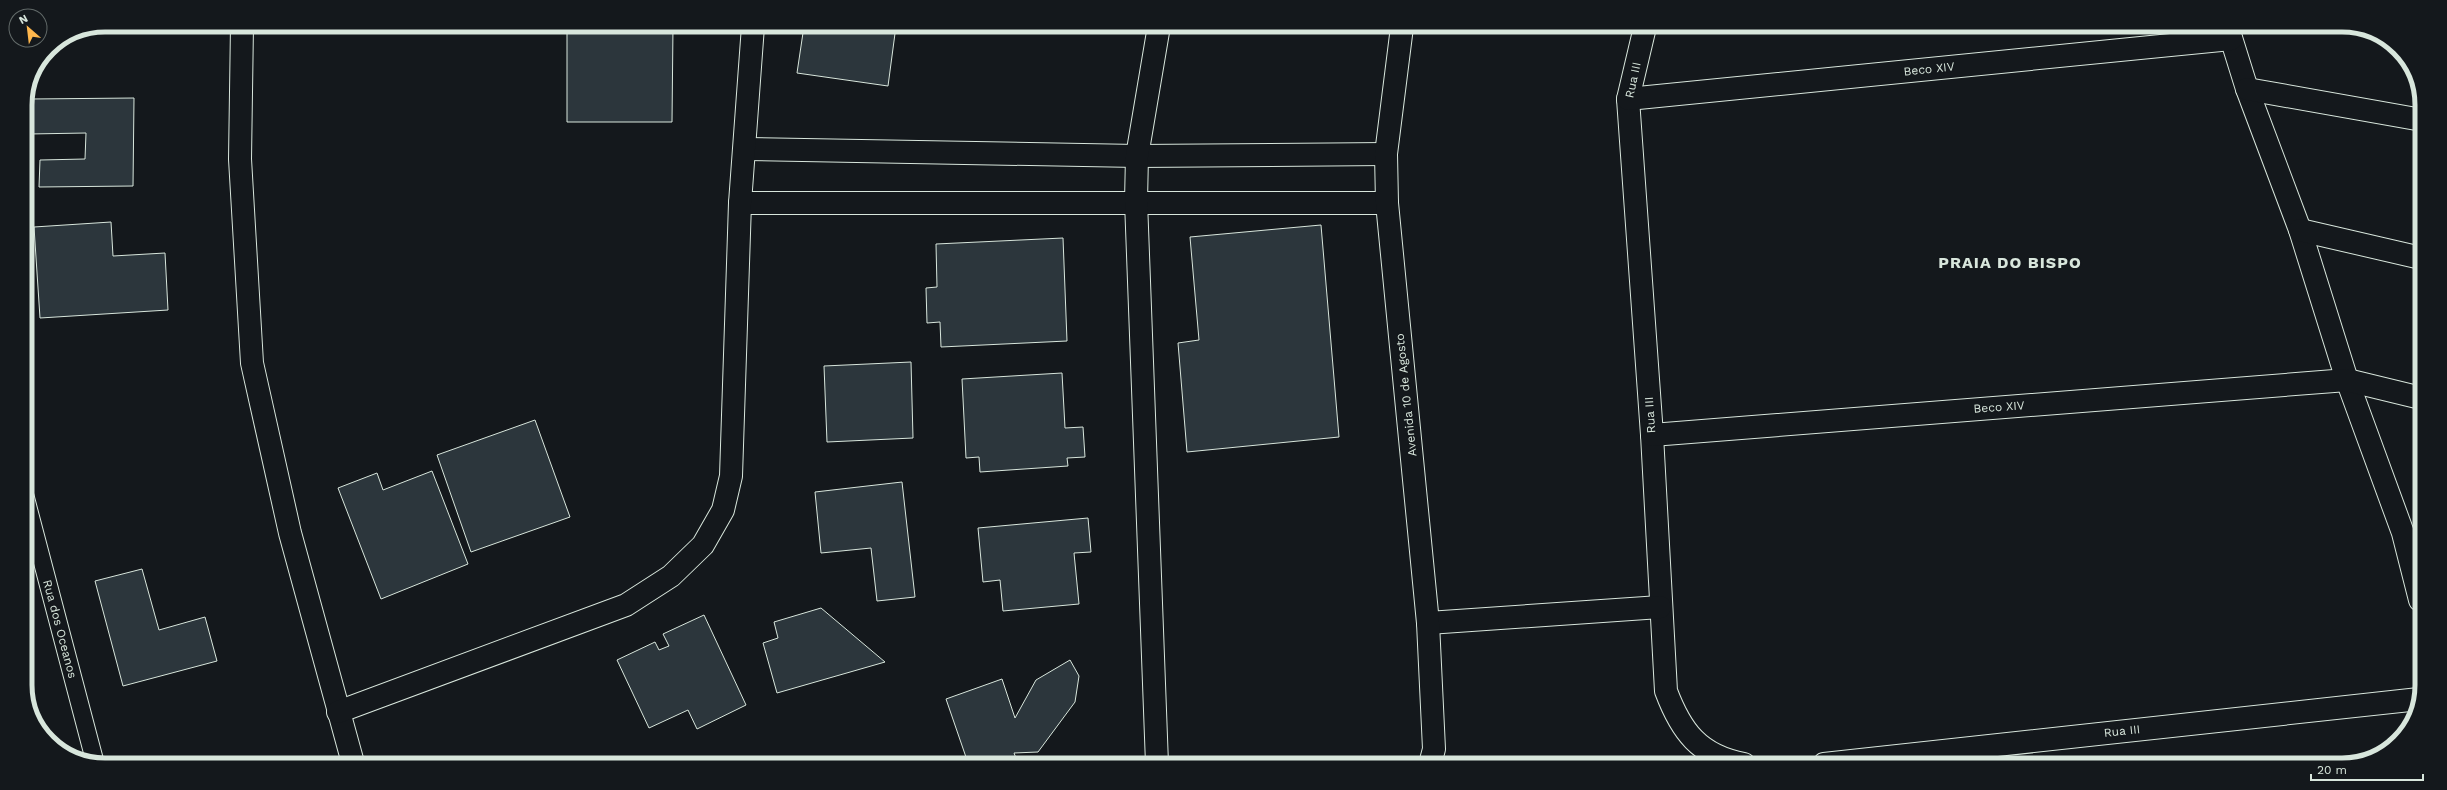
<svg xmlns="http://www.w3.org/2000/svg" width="2447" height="790" font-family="'Work Sans',sans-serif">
  <rect width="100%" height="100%" fill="#14181c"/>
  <g fill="#2c363c" stroke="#d8e6dc">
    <polygon points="567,26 673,26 672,122 567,122"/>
    <polygon points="804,26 896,26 888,86 797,73"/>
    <polygon points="134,98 133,186 39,187 40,160 85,159 86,133 29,134 30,99"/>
    <polygon points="111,222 113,256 165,253 168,310 40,318 34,227"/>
    <polygon points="1321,225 1339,437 1187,452 1178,343 1199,340 1190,237"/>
    <polygon points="1063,238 1067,341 941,347 940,322 927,323 926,288 937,287 936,244"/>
    <polygon points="911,362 913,438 827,442 824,366"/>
    <polygon points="1062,373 1065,428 1083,427 1085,457 1067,458 1068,466 980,472 979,457 966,458 962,379"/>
    <polygon points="535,420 570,517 471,552 437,455"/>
    <polygon points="432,471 468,564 381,599 338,488 377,473 383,490"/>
    <polygon points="902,482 915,597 877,601 871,548 821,553 815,492"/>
    <polygon points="1088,518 1091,552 1074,553 1079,604 1003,611 1000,580 983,582 978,528"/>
    <polygon points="142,569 159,630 205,617 217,661 123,686 95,581"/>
    <polygon points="821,608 885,662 777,693 763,643 778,638 774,622"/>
    <polygon points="704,615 746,705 697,729 688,710 649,728 617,660 655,642 659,650 669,646 663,634"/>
    <polygon points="1070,660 1079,676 1075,702 1038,752 1014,753 1018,763 968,763 946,699 1002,679 1015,718 1036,680"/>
  </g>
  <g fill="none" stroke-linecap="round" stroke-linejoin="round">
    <g stroke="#d8e6dc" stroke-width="19">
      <polyline id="lane" points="25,496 95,762"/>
    </g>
    <g stroke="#d8e6dc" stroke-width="24">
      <g id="street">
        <polyline points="242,25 240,159 252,363 290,533 353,763"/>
        <path d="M1645,27L1628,99L1652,435L1666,691C1681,731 1699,756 1744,764"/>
        <polyline points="2228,28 2247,89 2300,230 2347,380 2403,533 2420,600"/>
        <polyline points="2247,89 2422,120"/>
        <polyline points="1628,99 2231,39"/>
        <polyline points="745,149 1137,156 1386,154"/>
        <polyline points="740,203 1387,203"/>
        <polyline points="2300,230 2421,258"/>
        <polyline points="1652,435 2347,380 2421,398"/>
        <polyline points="1428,623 1660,607"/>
        <polyline points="338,712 626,605 671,576 703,545 723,510 731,476 740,203 753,26"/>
        <polyline points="1157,764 1136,201 1137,156 1159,26"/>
        <polyline points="1824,764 2419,699"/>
      </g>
    </g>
    <g stroke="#d8e6dc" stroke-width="24">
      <polyline id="secondary" points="1402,27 1386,154 1387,203 1428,623 1434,749 1430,764"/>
    </g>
    <use href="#lane" stroke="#14181c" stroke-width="17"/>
    <use href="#street" stroke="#14181c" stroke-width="22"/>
    <use href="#secondary" stroke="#14181c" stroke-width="22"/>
  </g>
  <g text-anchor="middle" stroke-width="3" stroke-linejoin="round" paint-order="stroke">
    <g font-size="12" fill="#d8e6dc" stroke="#14181c">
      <text transform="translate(1929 69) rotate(-6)" y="4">Beco XIV</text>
      <text transform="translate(1633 80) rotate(-78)" y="4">Rua III</text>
      <text transform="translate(1406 395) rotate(-96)" y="4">Avenida 10 de Agosto</text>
      <text transform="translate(1999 407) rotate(-4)" y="4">Beco XIV</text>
      <text transform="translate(1650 415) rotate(-94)" y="4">Rua III</text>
      <text transform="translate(60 629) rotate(75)" y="4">Rua dos Oceanos</text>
      <text transform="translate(2122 731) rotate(-6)" y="4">Rua III</text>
    </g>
    <g font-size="16" font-weight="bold" letter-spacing="1" fill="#d8e6dc" stroke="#14181c">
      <text x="2010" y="268">PRAIA DO BISPO</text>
    </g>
  </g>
  <path d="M0 0H2447V790H0ZM105 32H2342A73 73 0 0 1 2415 105V685A73 73 0 0 1 2342 758H105A73 73 0 0 1 32 685V105A73 73 0 0 1 105 32Z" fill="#14181c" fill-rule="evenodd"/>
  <path fill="none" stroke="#d8e6dc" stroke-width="5" d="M105 32H2342A73 73 0 0 1 2415 105V685A73 73 0 0 1 2342 758H105A73 73 0 0 1 32 685V105A73 73 0 0 1 105 32Z"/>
  <g transform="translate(28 28) rotate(332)"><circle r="19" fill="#14181c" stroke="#626a69"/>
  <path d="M0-3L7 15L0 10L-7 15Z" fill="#ffb74d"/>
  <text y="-6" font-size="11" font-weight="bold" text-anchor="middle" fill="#d8e6dc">N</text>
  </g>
  <path d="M2311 774v6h112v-6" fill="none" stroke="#d8e6dc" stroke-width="2"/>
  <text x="2317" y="774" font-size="12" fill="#d8e6dc" stroke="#14181c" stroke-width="3" paint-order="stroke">20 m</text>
</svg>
